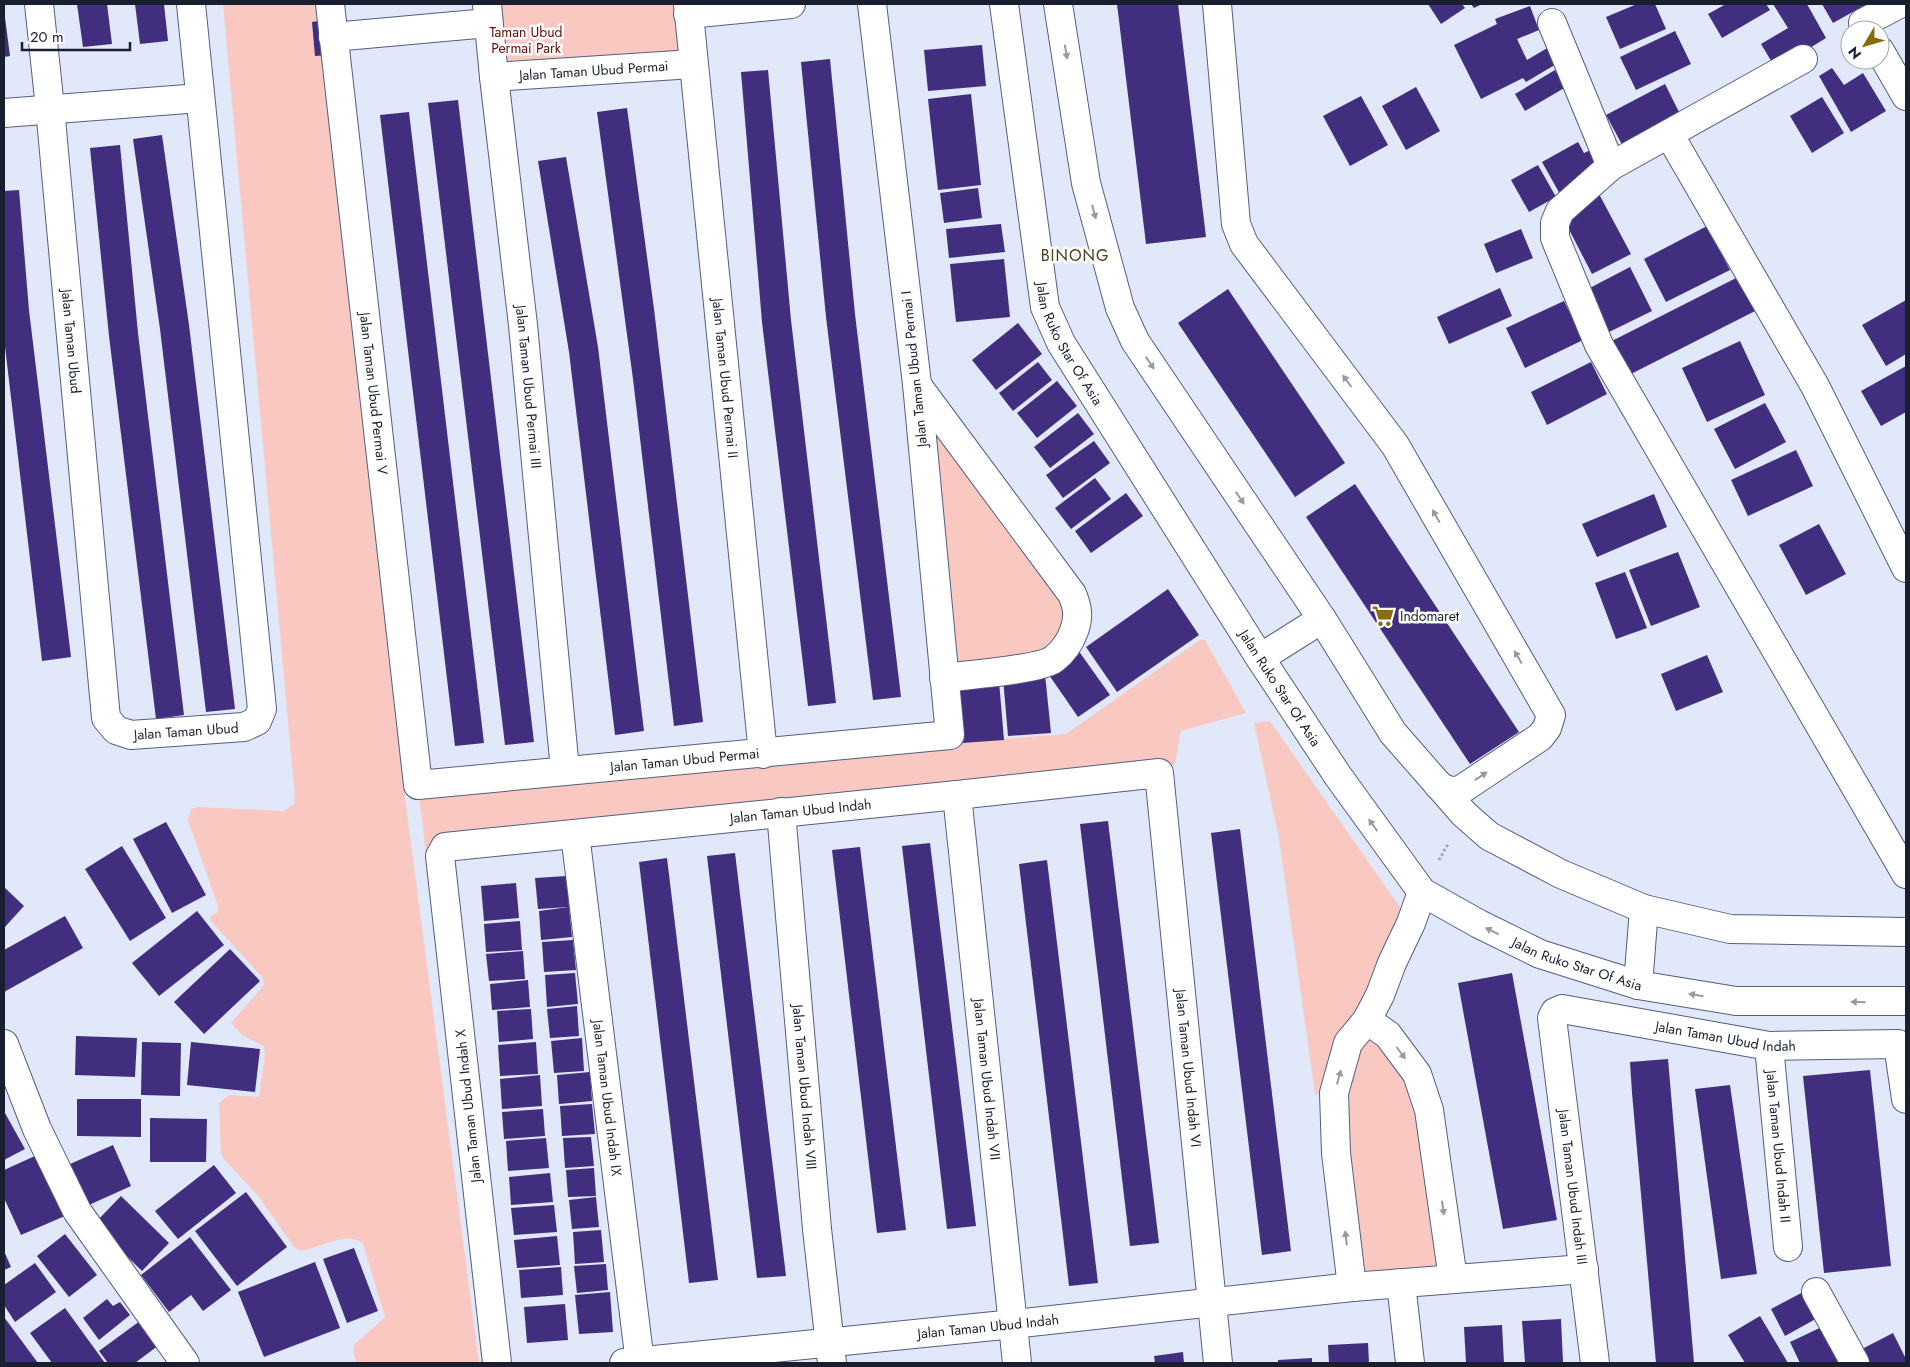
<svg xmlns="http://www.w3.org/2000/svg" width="1910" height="1367" font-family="Jost,sans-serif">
  <rect width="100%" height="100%" fill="#e1e8f9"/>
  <g fill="#f9c9c1">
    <path d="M223,4H320L406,805L479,1363H357L353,1352L354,1345L385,1317L363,1244C351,1231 321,1246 305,1250H299L294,1247L259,1197L223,1158L221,1154L219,1103L229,1095L259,1097L265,1054L264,1046L242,1035L231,1023L264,985L263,978L210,920L211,916L218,912V906L188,820L191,809L198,807L284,811L294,804L295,798Z"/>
    <polygon points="487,4 688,4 693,64 494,77"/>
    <polygon points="917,384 1072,594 1067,645 944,678"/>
    <polygon points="1201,639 1205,640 1246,713 1181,731 1175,764 1172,766 957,795 448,846 485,1362 418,785 1066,734"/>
    <polygon points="1270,721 1411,923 1367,1020 1417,1074 1453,1279 1352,1287 1334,1093 1315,1094 1279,838 1254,723"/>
  </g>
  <g fill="#412e7e">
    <polygon points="77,4 107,4 112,44 83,47"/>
    <polygon points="135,4 164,4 168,41 140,44"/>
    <polygon points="1117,4 1178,4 1206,237 1146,244"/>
    <polygon points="1428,4 1462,4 1465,8 1441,24"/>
    <polygon points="1471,4 1482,4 1474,8"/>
    <polygon points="1637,4 1655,4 1666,29 1620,49 1606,17"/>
    <polygon points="1726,4 1766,4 1770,10 1722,38 1708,14"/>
    <polygon points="1773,4 1807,4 1826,38 1776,69 1761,44 1788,28"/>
    <polygon points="1822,4 1867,4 1833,23"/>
    <polygon points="1530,6 1539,30 1517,39 1527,60 1549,47 1558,63 1526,82 1523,78 1481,99 1454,45 1497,24 1495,19"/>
    <polygon points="4,10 10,56 4,57"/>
    <polygon points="326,20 330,55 315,56 312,22"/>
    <polygon points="1675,31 1691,64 1636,90 1620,57"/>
    <polygon points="982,45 986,86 928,91 924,50"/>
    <polygon points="830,59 855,314 901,697 873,700 826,317 801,62"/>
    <polygon points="1832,68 1844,85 1863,73 1886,111 1851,132 1819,76"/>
    <polygon points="768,70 791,320 836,703 808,706 762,322 741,72"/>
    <polygon points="1555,70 1566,87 1525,111 1515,94"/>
    <polygon points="1665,84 1683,120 1625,150 1606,115"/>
    <polygon points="1416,87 1440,131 1406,150 1382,106"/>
    <polygon points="971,94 981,185 938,190 928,99"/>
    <polygon points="1361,96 1388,145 1350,166 1323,116"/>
    <polygon points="1822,97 1844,133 1812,153 1790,116"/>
    <polygon points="458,100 534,742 505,745 428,103"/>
    <polygon points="627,108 654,309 703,722 674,726 633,379 597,112"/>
    <polygon points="409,112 484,743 455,746 380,115"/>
    <polygon points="162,135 189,325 235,709 206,712 160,329 133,139"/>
    <polygon points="1578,142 1584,153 1595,148 1596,173 1561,196 1542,162"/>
    <polygon points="120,145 138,333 184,715 156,719 109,336 90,148"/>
    <polygon points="566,157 598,347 644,731 615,735 569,352 538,161"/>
    <polygon points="1538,165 1556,197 1529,212 1511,180"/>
    <polygon points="978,188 982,218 944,223 940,193"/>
    <polygon points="19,190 29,310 71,657 42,661 4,338 4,191"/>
    <polygon points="1599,194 1631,254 1592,274 1561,214"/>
    <polygon points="1001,224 1005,252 949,258 946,229"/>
    <polygon points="1707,226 1730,270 1666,302 1644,259"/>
    <polygon points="1521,229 1533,258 1496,273 1484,244"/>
    <polygon points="1004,259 1010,317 956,322 950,264"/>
    <polygon points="1630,267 1652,311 1605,334 1584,291"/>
    <polygon points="1744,274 1761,308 1625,377 1608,343"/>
    <polygon points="1500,288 1512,316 1449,344 1437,317"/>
    <polygon points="1228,289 1345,463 1295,497 1178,323"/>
    <polygon points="1906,300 1906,354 1886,366 1862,325"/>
    <polygon points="1564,301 1583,340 1525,368 1506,328"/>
    <polygon points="1018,323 1042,354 996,390 972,360"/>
    <polygon points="1740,341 1765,395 1707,422 1682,368"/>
    <polygon points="1038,362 1052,380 1013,411 999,393"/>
    <polygon points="1591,362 1607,394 1547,425 1531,392"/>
    <polygon points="1906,366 1906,412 1881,426 1861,391"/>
    <polygon points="1057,381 1077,406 1037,438 1017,413"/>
    <polygon points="1765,403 1786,442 1735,469 1714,429"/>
    <polygon points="1078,413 1094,434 1050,468 1034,447"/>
    <polygon points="1094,441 1110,463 1063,498 1046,475"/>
    <polygon points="1796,450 1813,486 1748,516 1731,480"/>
    <polygon points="1095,478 1111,499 1071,529 1055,508"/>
    <polygon points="1355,484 1519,732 1470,764 1306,517"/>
    <polygon points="1126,493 1143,516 1091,553 1075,531"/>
    <polygon points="1654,494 1667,527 1597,557 1582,524"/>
    <polygon points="1819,524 1846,574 1806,595 1779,545"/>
    <polygon points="1678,552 1700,607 1651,626 1629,570"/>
    <polygon points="1625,572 1647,628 1616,639 1595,583"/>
    <polygon points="1168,589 1199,635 1117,692 1086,647"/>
    <polygon points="1078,650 1110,695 1078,717 1047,672"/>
    <polygon points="1707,655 1723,692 1676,711 1661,674"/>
    <polygon points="1045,674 1051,733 1008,736 1003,678"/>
    <polygon points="999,681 1004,740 962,743 956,685"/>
    <polygon points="1108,821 1159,1243 1130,1246 1080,824"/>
    <polygon points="166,822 206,895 172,913 133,839"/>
    <polygon points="1240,829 1291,1251 1262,1255 1211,833"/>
    <polygon points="930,843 976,1226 947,1229 902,846"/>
    <polygon points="122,846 166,918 130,941 85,869"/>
    <polygon points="860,847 906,1230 877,1233 832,850"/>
    <polygon points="735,853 786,1276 757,1278 707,856"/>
    <polygon points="667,858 718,1280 689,1283 639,862"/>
    <polygon points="1047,860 1098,1283 1069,1286 1019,864"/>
    <polygon points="567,876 569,907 538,909 535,878"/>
    <polygon points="516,883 519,918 484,921 481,886"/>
    <polygon points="4,887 24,906 4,928"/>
    <polygon points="569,907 572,937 541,940 539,911"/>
    <polygon points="197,911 224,945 159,996 132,963"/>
    <polygon points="65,916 83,948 4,992 4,950"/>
    <polygon points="520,921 522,950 486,952 484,924"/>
    <polygon points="573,940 576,970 544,972 542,942"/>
    <polygon points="230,949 260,981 204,1034 174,1002"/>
    <polygon points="523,951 525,979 489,981 486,954"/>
    <polygon points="575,973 578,1004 547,1007 545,975"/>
    <polygon points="1512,973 1557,1220 1503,1229 1458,983"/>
    <polygon points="528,980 530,1007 492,1010 490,984"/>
    <polygon points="577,1006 579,1036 550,1038 547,1009"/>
    <polygon points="531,1009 533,1039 499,1042 497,1011"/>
    <polygon points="76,1036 137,1038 135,1077 75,1075"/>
    <polygon points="582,1038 584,1071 554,1073 551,1041"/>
    <polygon points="142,1042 181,1043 180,1096 141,1095"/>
    <polygon points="191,1042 260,1049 255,1092 187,1085"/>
    <polygon points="536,1042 538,1074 500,1076 498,1045"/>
    <polygon points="1668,1059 1679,1187 1694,1363 1656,1363 1632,1093 1630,1062"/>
    <polygon points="1870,1070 1891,1266 1824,1273 1803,1076"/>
    <polygon points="590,1072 592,1101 559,1104 557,1075"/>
    <polygon points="540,1075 542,1106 502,1109 500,1079"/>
    <polygon points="1730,1085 1757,1274 1721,1279 1695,1089"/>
    <polygon points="77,1099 141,1099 141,1137 77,1136"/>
    <polygon points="592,1104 595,1134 562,1136 560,1106"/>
    <polygon points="543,1109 545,1136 504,1139 502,1112"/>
    <polygon points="5,1113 25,1149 4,1160 4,1114"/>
    <polygon points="150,1118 207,1119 206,1162 150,1162"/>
    <polygon points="591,1137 594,1166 565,1168 563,1138"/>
    <polygon points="546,1138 549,1168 508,1171 506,1141"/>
    <polygon points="113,1145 131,1186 80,1209 61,1168"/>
    <polygon points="46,1151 74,1212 21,1235 4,1198 4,1170"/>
    <polygon points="214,1165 236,1193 178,1239 155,1211"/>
    <polygon points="594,1168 596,1196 568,1197 566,1170"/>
    <polygon points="550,1173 553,1202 511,1205 509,1177"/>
    <polygon points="246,1192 287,1247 237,1286 195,1231"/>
    <polygon points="121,1196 169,1243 142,1271 94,1224"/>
    <polygon points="596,1197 599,1227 572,1229 569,1200"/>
    <polygon points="554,1205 557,1232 514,1235 511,1208"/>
    <polygon points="601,1230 604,1262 575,1264 573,1232"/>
    <polygon points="65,1234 97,1275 69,1297 37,1256"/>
    <polygon points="557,1236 560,1265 517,1268 514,1240"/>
    <polygon points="190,1237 231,1290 203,1311 191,1295 169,1312 141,1275"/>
    <polygon points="354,1248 378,1311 347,1323 323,1259"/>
    <polygon points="4,1251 11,1267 4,1270"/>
    <polygon points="315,1262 340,1328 264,1357 238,1292"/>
    <polygon points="35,1263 56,1292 15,1322 4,1305 4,1285"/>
    <polygon points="606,1264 608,1290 577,1293 574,1266"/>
    <polygon points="561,1267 563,1295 521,1298 519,1270"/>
    <polygon points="1807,1290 1821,1316 1785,1336 1771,1309"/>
    <polygon points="610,1292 613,1332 579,1334 575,1295"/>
    <polygon points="107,1299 113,1306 120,1302 130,1315 99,1340 83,1318"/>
    <polygon points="565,1304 568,1340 527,1343 524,1307"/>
    <polygon points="65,1308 105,1363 52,1363 30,1333"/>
    <polygon points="1760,1316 1788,1363 1745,1363 1728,1335"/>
    <polygon points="4,1317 38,1363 4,1363"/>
    <polygon points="144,1318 163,1342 135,1363 108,1363 99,1351"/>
    <polygon points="1561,1319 1563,1362 1525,1363 1522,1321"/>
    <polygon points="1502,1325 1504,1363 1466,1363 1464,1327"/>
    <polygon points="1826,1325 1843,1359 1835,1363 1800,1363 1790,1342"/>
    <polygon points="1893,1333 1906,1359 1906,1363 1870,1363 1862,1349"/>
    <polygon points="1368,1343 1369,1363 1329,1363 1328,1345"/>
    <polygon points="1183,1352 1184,1363 1155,1363 1154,1356"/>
    <polygon points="1312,1358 1312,1363 1278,1363 1278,1360"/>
  </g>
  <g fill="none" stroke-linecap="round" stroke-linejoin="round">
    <g stroke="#525e83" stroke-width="30">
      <g id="minor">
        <path id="s1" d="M39,4L50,108L106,718L116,730L131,735L244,727L257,721L262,709L191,4"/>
        <path id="s2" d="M330,4L418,785L950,735L917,384L872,4"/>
        <path id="s3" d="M487,4L494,77L523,325L565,770"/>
        <path id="s4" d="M688,4L763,754"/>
        <path id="s5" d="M1004,4L1045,307L1061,343L1260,658L1338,776L1422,892L1479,924L1540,954L1638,985L1736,1001H1906"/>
        <polyline points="1058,4 1086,183 1120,308 1135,341 1322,619 1393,733 1464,814 1489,836 1561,874 1644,909 1730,929 1906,932"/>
        <path d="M1217,4L1236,224L1244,244L1395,445L1551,715L1547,728L1540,737L1462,789C1453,793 1446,790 1438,785"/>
        <polyline points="688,14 791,4"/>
        <polyline points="1552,23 1611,166"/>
        <polyline points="1867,30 1863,23 1899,4"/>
        <polyline points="333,37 488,23"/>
        <polyline points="1880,51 1906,96"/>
        <polyline points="1803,59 1611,166 1560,211 1555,223 1555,238 1599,345 1906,874"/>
        <path id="s6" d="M494,77L693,64"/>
        <polyline points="4,113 200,98"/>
        <polyline points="1669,134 1815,386 1906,568"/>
        <path d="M917,385L1072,594C1078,608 1079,617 1074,631C1070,642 1063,652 1054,659C1039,670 966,675 944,678"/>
        <polyline points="1260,658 1322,619"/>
        <path id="s7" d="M957,795L1017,1363"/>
        <path id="s8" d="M781,812L817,1229L832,1363"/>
        <path id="s9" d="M575,834L640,1363"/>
        <polyline points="1638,985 1644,909"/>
        <polyline points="1367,1020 1388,1035 1417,1074 1429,1110 1453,1279"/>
        <polyline points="4,1044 37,1129 77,1211 185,1363"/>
        <path id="s10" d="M1769,1046L1788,1247"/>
        <polyline points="1401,1283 1410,1363"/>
        <polyline points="1352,1287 1336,1153 1334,1093 1348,1043 1367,1020 1380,995 1392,963 1411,923 1422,892"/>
        <polyline points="1816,1292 1855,1363"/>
        <path id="s11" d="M497,1363L440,856L445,847L957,795L1159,773L1218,1363"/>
        <path id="s12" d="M624,1363L1014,1324L1352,1287L1584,1269"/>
        <path id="s13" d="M1595,1363L1552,1018L1555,1012L1562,1009L1769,1046L1898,1044L1906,1099"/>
      </g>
    </g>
    <polyline stroke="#a1a7b8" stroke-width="3" stroke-dasharray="2.5 2.5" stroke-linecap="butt" points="1439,860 1448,844"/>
    <use href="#minor" stroke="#fff" stroke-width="28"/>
  </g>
  <defs><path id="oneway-solid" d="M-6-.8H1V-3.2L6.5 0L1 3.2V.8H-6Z" transform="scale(1.25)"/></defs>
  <g fill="#989aa1">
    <use href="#oneway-solid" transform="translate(1066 52) rotate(81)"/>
    <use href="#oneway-solid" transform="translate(1094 212) rotate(75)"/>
    <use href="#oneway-solid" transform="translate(1150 363) rotate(56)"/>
    <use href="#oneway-solid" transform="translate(1347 381) rotate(-127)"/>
    <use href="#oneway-solid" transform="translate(1240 498) rotate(56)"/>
    <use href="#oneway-solid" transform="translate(1436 516) rotate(-120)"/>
    <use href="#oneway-solid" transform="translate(1518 657) rotate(-120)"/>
    <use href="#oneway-solid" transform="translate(1481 776) rotate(-34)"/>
    <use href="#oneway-solid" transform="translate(1373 825) rotate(-126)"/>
    <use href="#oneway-solid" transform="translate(1492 931) rotate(-154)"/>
    <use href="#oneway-solid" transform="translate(1696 995) rotate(-171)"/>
    <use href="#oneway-solid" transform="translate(1858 1002) rotate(-179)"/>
    <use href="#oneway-solid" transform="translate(1401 1053) rotate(53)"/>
    <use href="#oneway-solid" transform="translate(1339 1077) rotate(-74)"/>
    <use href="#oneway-solid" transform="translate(1443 1208) rotate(82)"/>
    <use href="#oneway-solid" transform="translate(1346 1238) rotate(-97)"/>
  </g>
  <defs>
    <g id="supermarket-bare" transform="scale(1.725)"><path d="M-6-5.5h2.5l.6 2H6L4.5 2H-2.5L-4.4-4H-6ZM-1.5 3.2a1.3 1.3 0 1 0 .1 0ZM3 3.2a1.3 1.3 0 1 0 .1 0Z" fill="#896c0c" stroke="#fff" stroke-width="2.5" paint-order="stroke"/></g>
  </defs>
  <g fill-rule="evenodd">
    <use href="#supermarket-bare" x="1383" y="616"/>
  </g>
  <g text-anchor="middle" stroke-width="5" stroke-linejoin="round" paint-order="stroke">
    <g font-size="14" fill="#680904" stroke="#fff">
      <text x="526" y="37">Taman Ubud<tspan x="526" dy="16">Permai Park</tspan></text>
    </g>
    <g font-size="14" fill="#1a1f2f" stroke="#fff">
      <text dy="5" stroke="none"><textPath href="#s6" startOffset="100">Jalan Taman Ubud Permai</textPath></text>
      <text dy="5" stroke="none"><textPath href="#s1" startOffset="339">Jalan Taman Ubud</textPath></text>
      <text dy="5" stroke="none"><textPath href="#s5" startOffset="349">Jalan Ruko Star Of Asia</textPath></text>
      <text transform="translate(914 369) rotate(-96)" y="5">Jalan Taman Ubud Permai I</text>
      <text dy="5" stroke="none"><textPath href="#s4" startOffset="376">Jalan Taman Ubud Permai II</textPath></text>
      <text dy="5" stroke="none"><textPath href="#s3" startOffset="385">Jalan Taman Ubud Permai III</textPath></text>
      <text dy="5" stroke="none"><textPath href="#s2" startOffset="392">Jalan Taman Ubud Permai V</textPath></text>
      <text dy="5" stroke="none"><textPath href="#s5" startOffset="754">Jalan Ruko Star Of Asia</textPath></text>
      <text dy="5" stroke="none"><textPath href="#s1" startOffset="804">Jalan Taman Ubud</textPath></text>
      <text dy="5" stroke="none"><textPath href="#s2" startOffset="1054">Jalan Taman Ubud Permai</textPath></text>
      <text dy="5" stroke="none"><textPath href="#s11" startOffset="878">Jalan Taman Ubud Indah</textPath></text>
      <text dy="5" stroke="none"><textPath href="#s5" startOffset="1174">Jalan Ruko Star Of Asia</textPath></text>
      <text dy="5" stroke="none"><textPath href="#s13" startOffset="528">Jalan Taman Ubud Indah</textPath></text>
      <text dy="5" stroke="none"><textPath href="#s11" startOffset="1535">Jalan Taman Ubud Indah VI</textPath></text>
      <text dy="5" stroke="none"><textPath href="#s7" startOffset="286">Jalan Taman Ubud Indah VII</textPath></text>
      <text dy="5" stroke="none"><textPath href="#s8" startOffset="276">Jalan Taman Ubud Indah VIII</textPath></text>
      <text dy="5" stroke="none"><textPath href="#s9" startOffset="266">Jalan Taman Ubud Indah IX</textPath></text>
      <text transform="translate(468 1106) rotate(-96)" y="5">Jalan Taman Ubud Indah X</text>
      <text dy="5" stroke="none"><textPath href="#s10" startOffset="101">Jalan Taman Ubud Indah II</textPath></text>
      <text transform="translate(1573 1187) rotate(83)" y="5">Jalan Taman Ubud Indah III</text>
      <text dy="5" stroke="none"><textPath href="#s12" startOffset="366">Jalan Taman Ubud Indah</textPath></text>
    </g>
    <g font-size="14" fill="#1a1f2f" stroke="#fff" text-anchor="start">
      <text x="1400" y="621">Indomaret</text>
    </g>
    <g font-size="16" letter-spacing="1" fill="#4d3f17" stroke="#fff">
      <text x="1075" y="261">BINONG</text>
    </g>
  </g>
  <rect width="1910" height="1367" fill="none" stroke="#1a1f2f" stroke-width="10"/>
  <g transform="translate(1865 45) rotate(232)"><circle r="24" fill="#ffffff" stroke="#a3a5ac"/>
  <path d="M0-4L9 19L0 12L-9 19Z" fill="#896c0c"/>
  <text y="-8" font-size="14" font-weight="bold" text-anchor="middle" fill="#1a1f2f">N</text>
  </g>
  <path d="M22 42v8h108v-8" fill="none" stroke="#1a1f2f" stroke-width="2.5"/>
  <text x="30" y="42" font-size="15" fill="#1a1f2f" stroke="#ffffff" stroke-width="4" paint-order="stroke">20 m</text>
</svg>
